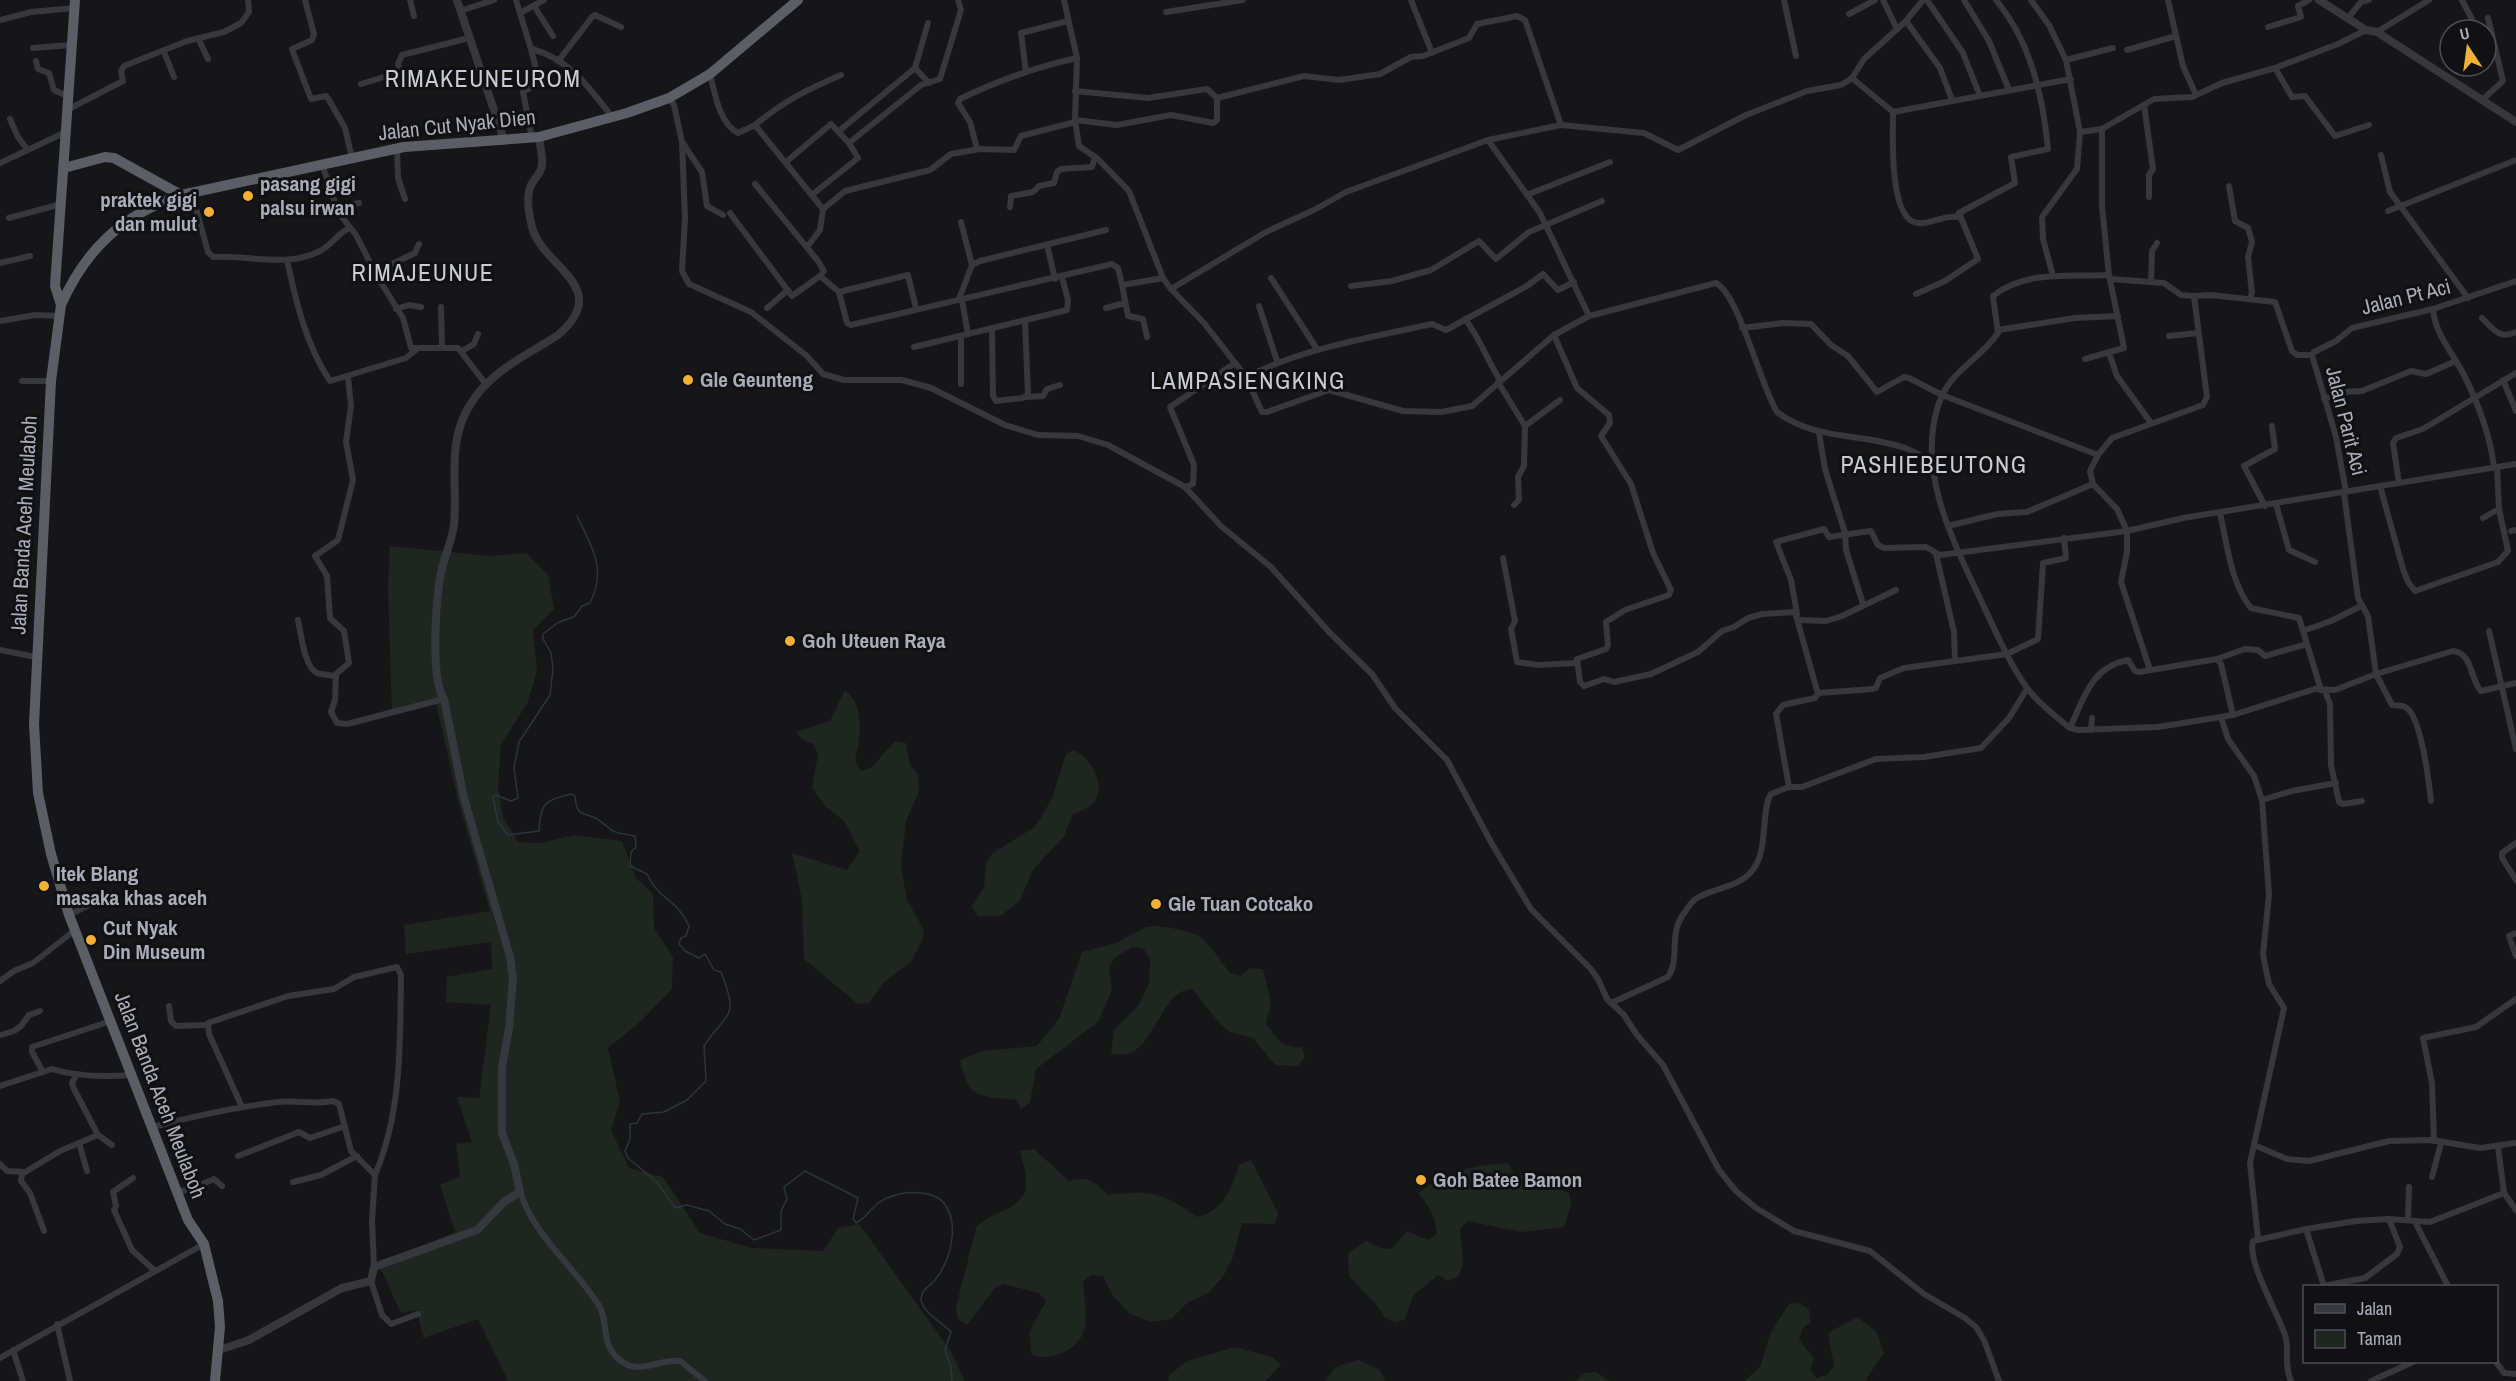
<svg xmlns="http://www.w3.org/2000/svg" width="2516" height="1381" font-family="'Archivo Narrow',sans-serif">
  <rect width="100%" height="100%" fill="#161618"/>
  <g fill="#1e261f">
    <polygon points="390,546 490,556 526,553 548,575 554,609 533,630 537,671 527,704 501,744 498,787 503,817 518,842 541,843 574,835 622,841 636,878 653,894 654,928 673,957 672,989 641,1021 608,1048 620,1102 611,1130 629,1168 663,1177 700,1233 752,1248 823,1251 838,1228 859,1224 950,1350 965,1381 508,1381 478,1319 423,1338 417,1310 401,1313 379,1265 455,1232 440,1185 460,1176 456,1144 472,1142 457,1097 479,1098 491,1005 446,1002 447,977 492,969 491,942 406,954 404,925 490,911 458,800 436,703 392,715 388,587"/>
    <path d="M845,690C866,707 860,738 855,761L861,771L872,767L895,741L906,743L910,765L918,774L919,791L906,821L901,866L907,900L924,930L922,941L911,962L883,983L869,1003L858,1004L804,959L802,900L792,853L847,870L860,851L844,821L826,807L812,788L818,754L813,744L803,740L796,732L830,721Z"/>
    <path d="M1074,750C1090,758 1107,784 1094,802C1090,808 1080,811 1073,814L1064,836L1033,870L1019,902L1000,916H978L971,907L984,887L986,862L993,853L1033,828L1040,819L1052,798L1066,754Z"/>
    <path d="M1157,926C1207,933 1201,935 1230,973L1241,976L1250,968L1263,969L1271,1003L1266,1024C1277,1038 1283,1049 1302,1047L1305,1057L1298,1066L1275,1065L1253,1038L1230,1032L1221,1025L1192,989C1156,991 1155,1066 1111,1053L1114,1030L1139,1005L1149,983L1150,960L1144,949L1133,947L1114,958L1109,968L1112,990L1098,1022L1036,1069L1030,1102L1021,1109L1016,1100C979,1095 969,1100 960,1060L982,1051L1037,1046L1059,1019L1082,952L1116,943L1146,927Z"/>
    <path d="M1034,1149L1069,1181C1088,1175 1095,1182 1108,1195C1152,1190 1161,1192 1197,1217C1223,1212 1232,1188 1239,1165L1251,1160L1278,1213L1275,1224L1242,1223L1233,1257L1223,1277L1208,1293L1187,1303L1171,1319L1151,1322L1130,1314L1113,1296L1103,1276L1091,1275L1083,1282C1084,1296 1087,1312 1085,1326C1082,1349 1052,1362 1032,1355L1029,1332L1046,1301L1038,1293L1004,1284L994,1289L967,1325L958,1319L956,1307L976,1228C989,1210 1026,1211 1026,1184C1027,1173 1022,1161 1020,1151Z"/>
    <path d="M1508,1163L1514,1173L1569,1193L1571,1205L1564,1227L1521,1232L1467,1221L1460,1229L1463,1264L1459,1276L1448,1281L1438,1275L1413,1296L1405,1319L1395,1322L1385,1318L1379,1308L1349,1276L1348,1253L1367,1241L1380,1248L1392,1249L1407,1231L1428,1240L1437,1234C1435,1216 1430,1207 1418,1193C1446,1172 1473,1165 1508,1163Z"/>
    <polygon points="1800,1303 1809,1310 1811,1322 1802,1329 1799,1340 1814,1358 1810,1370 1816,1378 1827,1375 1834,1366 1828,1333 1857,1317 1876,1331 1884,1353 1865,1381 1744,1381 1760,1367 1770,1334 1789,1304"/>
    <polygon points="1235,1347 1272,1357 1281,1365 1265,1381 1169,1381 1168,1376 1187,1361"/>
    <polygon points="1358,1360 1380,1370 1385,1381 1325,1381 1336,1367"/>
    <polygon points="1596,1372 1610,1381 1575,1381 1585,1373"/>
  </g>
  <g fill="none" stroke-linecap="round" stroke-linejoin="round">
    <path stroke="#2c353c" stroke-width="1.5" d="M577,516C592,547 607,569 590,603L582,606L574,617L559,622L543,634V639L551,653L553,669L550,695L519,742L514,768L518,798L511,801L496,795L493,797L498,822L508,835L539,831C540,803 546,799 572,794L575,796C577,821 586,810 600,821C616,834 613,832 635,836L636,847L631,852L630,866L647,874C658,899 677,899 689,926L686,936L681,938L679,944L685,951L699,958L705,954L714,970L721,972C740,1020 727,1011 704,1046L706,1081L687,1100L664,1112L642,1114L637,1123L630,1124V1139L625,1151L628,1158L657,1182L675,1208L687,1205L709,1211L725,1224L740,1229L754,1240L781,1230V1211L787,1199L784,1187L805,1171L858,1198L853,1219L856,1223C868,1219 871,1201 896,1195C909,1191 934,1191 944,1203C960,1224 951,1260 935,1280C930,1286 922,1289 921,1298C920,1311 943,1323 951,1332L945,1350L951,1367L952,1381"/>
    <g stroke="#37383d" stroke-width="6">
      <polyline points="305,0 314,34 312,40 292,49 293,52 311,99 326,96 329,100 345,128 352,158"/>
      <polyline points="410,0 414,16"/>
      <path d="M516,0C524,28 534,54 539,83L523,92L532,138"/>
      <polyline points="1064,0 1077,58 1075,120 1079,146 1098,159 1129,191 1163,278 1171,289"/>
      <polyline points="1411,0 1432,53"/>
      <polyline points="1784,0 1796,56"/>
      <polyline points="1883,0 1897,29"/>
      <polyline points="1927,0 1963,53 1980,96"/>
      <polyline points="1964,0 1989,41 2009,90"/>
      <polyline points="2031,0 2049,25 2066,60 2080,132 2077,169 2042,217 2043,239 2053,276"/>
      <polyline points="2168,0 2183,66 2196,95"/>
      <polyline points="2462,0 2472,19"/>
      <polyline points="534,6 553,36"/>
      <polyline points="460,11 494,0"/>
      <polyline points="1166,12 1243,0"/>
      <polyline points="520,13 544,0"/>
      <polyline points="1849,14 1875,0"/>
      <polyline points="2348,18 2361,2 2369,0"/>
      <polyline points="0,20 31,12 74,8"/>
      <polyline points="1906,21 1940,68 1952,100"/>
      <polyline points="2268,27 2301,17 2298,6 2309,0"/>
      <polyline points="2377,32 2429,0"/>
      <polyline points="198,38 208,59"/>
      <polyline points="33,48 71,45"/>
      <path d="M532,49C569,59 590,88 612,117"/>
      <polyline points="2127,50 2176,36"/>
      <polyline points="164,52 174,77"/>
      <polyline points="559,60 592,17 595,15 621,27"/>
      <polyline points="2066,60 2113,48"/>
      <polyline points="36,61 38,69 49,73 54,90 67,96"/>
      <polyline points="915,68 929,83"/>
      <polyline points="2275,68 2292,97 2305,96 2335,136 2369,125"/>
      <polyline points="1026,72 1021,33 1068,21"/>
      <path d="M710,74C715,94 719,123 738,133L755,125L823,209L820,230L807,247"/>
      <polyline points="1852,78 1893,112 2071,79"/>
      <polyline points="361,84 400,72 398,64 402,55 469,38"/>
      <polyline points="1075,91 1148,98 1207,89 1217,98"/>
      <polyline points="669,98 674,105 682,142 685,218 682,271 689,284 751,312 807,356 823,374 844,380 902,380 931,388 1005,425 1038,435 1078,436 1108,445 1185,487 1221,526 1271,567 1330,633 1372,674 1395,708 1447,760 1492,844 1531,909 1590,968 1598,979 1607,999 1624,1015 1637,1035 1663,1065 1719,1170 1736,1191 1756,1208 1794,1231 1870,1251 1924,1294 1965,1318 1976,1327 1984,1340 1999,1381"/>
      <polyline points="2482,100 2503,81 2488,18"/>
      <polyline points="2144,105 2153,169 2149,175 2149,197"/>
      <polyline points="67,110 123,81 121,71 124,66 187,41 224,32 241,23 249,12 248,0"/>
      <path d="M1893,112C1893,134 1889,213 1914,222C1928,227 1943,214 1958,217"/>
      <polyline points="10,119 18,137 27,149"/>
      <polyline points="1075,120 1117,125 1171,115 1213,123 1217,120 1217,98 1304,76 1339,80 1380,74 1411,57 1423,56 1469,38 1477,24 1517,16 1525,20 1561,125"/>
      <path d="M755,125C784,101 806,90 841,75"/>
      <polyline points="2102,129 2102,206 2109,275"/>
      <polyline points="839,131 915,68 928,23"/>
      <polyline points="2080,132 2102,129 2154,99 2192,97 2222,83 2275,68 2338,44 2366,30"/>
      <polyline points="1488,140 1540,213 1589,316 1554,335 1472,406 1441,412 1403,411 1329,390 1267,412 1262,412 1246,377 1204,323 1171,289 1266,232 1314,210 1346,192 1488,140 1561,125 1644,133 1678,150 1746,115 1807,91 1841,85 1852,78 1864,59 1905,22 1923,0"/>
      <polyline points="682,142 702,172 707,206 723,215"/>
      <polyline points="849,143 921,85 940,79 961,10 958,0"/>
      <polyline points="397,148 398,178 405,199"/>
      <path d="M977,149L970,122L958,103L960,99C997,81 1036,67 1077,58"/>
      <polyline points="2381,155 2390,192 2468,298"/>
      <polyline points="786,162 831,124 849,143 858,158 813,194"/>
      <polyline points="0,163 66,132"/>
      <polyline points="322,164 338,212 356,235 378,278 403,318 411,348 458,348 485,383"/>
      <polyline points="755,184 818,261 824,271 820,276"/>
      <polyline points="2229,186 2235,221 2248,228 2252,242 2248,257 2252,293 2250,298"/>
      <path d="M192,194L208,252L213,257C249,255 287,268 320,251C332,245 337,234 349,228"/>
      <polyline points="1529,194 1610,162"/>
      <polyline points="1010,207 1011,196 1033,192 1039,186 1054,183 1057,172 1061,169 1092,167 1095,157"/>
      <polyline points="337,209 359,203"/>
      <polyline points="823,209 845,191 930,170 951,154 980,149 1014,150 1021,136 1075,122"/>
      <polyline points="2388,211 2516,160"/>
      <polyline points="730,213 792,296 820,276 839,292 908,275 916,308"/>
      <polyline points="9,218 61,204"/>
      <polyline points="961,222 972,265"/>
      <polyline points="1047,245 1055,279"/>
      <path d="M287,260C296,302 306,345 330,381L406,358L417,349"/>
      <polyline points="0,263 30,256"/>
      <polyline points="375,272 415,253 419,244"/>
      <polyline points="1271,278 1317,349"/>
      <polyline points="2110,279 2164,283 2181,295 2194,296 2207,397 2203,405 2112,438 2098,455 2090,471 2093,484 2117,509 2127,531 2127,552 2121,582 2150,670"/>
      <polyline points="2151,282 2152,251 2157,243"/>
      <polyline points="1122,285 1128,316 1143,319 1147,337"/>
      <polyline points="1351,286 1392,281 1431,270 1479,241 1496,259 1529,232 1602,201"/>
      <polyline points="839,292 847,323 851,325 1112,264 1118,268 1122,285 1163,278"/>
      <path d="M1916,294L1945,281L1978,259L1959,213L2015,183L2011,157L2048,149C2043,97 2031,42 1996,0"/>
      <polyline points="2194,296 2211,295 2275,302 2292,351 2297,355 2312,355"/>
      <polyline points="959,299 972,265 980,261 1106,230"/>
      <polyline points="962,300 968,334"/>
      <polyline points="1259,306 1277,361"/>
      <polyline points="441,307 442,346"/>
      <polyline points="767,308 788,290"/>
      <polyline points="1106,308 1125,303"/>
      <polyline points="396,309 409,305 421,307"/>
      <path d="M2433,309C2435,334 2452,352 2464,375C2478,403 2490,436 2494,467"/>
      <path d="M1589,316L1716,283C1739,295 1760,384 1777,412C1814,440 1859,433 1902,447C1912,450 1922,456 1932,461"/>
      <path d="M2482,318C2493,329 2500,340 2516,332"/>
      <path d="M1465,319C1480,338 1487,360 1500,380"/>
      <polyline points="0,321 35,315 60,316"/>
      <polyline points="1742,328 1783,323 1811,324 1831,345 1848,356 1877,392 1904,377 1909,378 1942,395 2098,455"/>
      <polyline points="992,330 993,396 996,401 1023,398 1028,394 1025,322"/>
      <polyline points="1998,330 2075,318 2118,316"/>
      <polyline points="1554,335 1577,388 1609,415 1610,423 1601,436 1631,484 1653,553 1671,590 1669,595 1625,610 1606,622 1608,645 1606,649 1577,659 1580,682 1584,686 1604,679 1614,682 1651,674 1698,652 1722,631 1734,627 1748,618 1762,614 1795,612 1818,694 1815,698 1783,705 1776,714 1789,787"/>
      <polyline points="2169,336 2198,333"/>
      <polyline points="914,347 1067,310 1068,300 1062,277"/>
      <polyline points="462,351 474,344 478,334"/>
      <polyline points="2109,353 2117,376 2151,423"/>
      <path d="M2085,359L2124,348L2109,275C2070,277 2025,270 1993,296L1998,333C1978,362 1949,370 1938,406C1916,475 1956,546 1984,607C1997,634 2009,663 2027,688C2038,703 2056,717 2070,728L2078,730L2158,727L2233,715L2315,689L2335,690L2376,674L2453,651C2473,653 2470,680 2481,691L2516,683"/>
      <polyline points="348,377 351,406 346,442 353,480 338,540 315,556 327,576 330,618 344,631 349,663 336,674 335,700 331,712 337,723 347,724 444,699"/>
      <path d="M1246,377C1304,348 1368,338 1432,324L1446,330L1527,286L1543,274L1558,290L1574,282"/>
      <polyline points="2503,380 2516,411"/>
      <polyline points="22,381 51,381"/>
      <polyline points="1498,382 1525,426 1524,466 1518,477 1519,500 1514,505"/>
      <polyline points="961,384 961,336"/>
      <polyline points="1026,397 1043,396 1047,389 1060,385"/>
      <polyline points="2324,399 2344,392 2362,391 2411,371 2426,374 2456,361"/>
      <polyline points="1525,426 1560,400"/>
      <polyline points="1819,433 1825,469 1845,533 1846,550 1863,604"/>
      <polyline points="2399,483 2393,443 2396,438 2423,429 2516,373"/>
      <polyline points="2380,486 2403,569 2408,582 2415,591 2498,562 2508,551 2499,509"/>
      <polyline points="1185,487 1193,484 1194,465 1170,407 1235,363"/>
      <polyline points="2346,492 2336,437 2312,355 2314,352 2336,341 2352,328 2433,309 2516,281"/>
      <path d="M2344,493L2358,598L2368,616L2376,674L2392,705C2395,706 2402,705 2405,707C2421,714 2429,783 2431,801"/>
      <polyline points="2276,504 2289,550 2315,562"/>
      <polyline points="2265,506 2244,466 2275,449 2272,426"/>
      <path d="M2220,513C2227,544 2231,584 2251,608L2299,618L2321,690"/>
      <polyline points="2483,518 2499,509 2497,467"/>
      <polyline points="1948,526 1997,514 2027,512 2093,484"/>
      <polyline points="2511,531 2516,530"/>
      <polyline points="1936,554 1954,632 1955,661"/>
      <polyline points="1503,558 1515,621 1511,629 1517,662 1538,665 1577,663"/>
      <polyline points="1797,614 1791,580 1776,542 1824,529 1829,537 1871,531 1878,545 1884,548 1926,547 1940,555 2127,531 2183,518 2516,464"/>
      <path d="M298,620C301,633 304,667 317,673C323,675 330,674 336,677"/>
      <polyline points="1799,620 1826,621 1842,616 1896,590"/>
      <polyline points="2303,631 2331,621 2361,606"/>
      <polyline points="2489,631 2516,749"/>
      <polyline points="0,650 36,657"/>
      <polyline points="2217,659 2221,664 2233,715"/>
      <polyline points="2325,691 2330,704 2331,765 2339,802 2343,804 2362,801"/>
      <polyline points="1818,693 1873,689 1876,688 1880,678 1904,668 2007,654 2034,641 2038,639 2043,563 2066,558 2064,538"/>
      <polyline points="2221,717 2228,739 2254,776 2262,800 2269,894 2263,955 2269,984 2284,1008 2250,1163 2258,1239"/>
      <path d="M2070,728C2084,698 2091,667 2128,660L2135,671L2139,672L2217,659L2245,649L2258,650L2265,656L2307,644"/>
      <polyline points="2091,730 2092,718"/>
      <polyline points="2262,800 2292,791 2336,783"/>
      <polyline points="2516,843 2502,853 2502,858 2516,880"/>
      <polyline points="69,915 111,894"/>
      <polyline points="2516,933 2509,936 2516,956"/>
      <polyline points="0,981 14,971 33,963 75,930"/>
      <path d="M1611,1003L1668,977C1681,958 1667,934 1685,912C1688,907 1692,901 1697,898C1717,886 1743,888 1756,865C1767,847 1762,805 1771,794L1789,787H1802L1876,759L1924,757L1981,748L2009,718L2027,689"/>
      <polyline points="169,1006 171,1021 176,1026 207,1025"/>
      <polyline points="1,1035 14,1031 21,1026 29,1015 40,1011"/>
      <polyline points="43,1072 32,1052 32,1047 111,1021"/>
      <polyline points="77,1074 72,1083 74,1089 98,1135 112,1145"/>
      <path d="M0,1086L52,1069C77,1077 104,1077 132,1075"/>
      <path d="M242,1107L209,1034L208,1023L288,996L334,989L354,977L397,967L401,975C400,1042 402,1112 375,1175"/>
      <path d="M153,1127C194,1116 235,1107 278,1102C298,1100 311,1105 333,1101L339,1104L351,1151L375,1175L372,1221L374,1267"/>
      <polyline points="2434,1141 2432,1083 2423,1038 2476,1027 2516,999"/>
      <polyline points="79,1143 87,1171"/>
      <polyline points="2254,1145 2287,1159 2309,1161 2389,1141 2431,1140 2480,1148 2516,1143"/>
      <polyline points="2498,1147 2504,1193"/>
      <polyline points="238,1156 299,1132 310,1138 345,1126"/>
      <polyline points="0,1164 7,1171 24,1172"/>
      <polyline points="2432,1177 2441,1143"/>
      <polyline points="133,1178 113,1192 116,1206 114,1210 132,1250 155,1271"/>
      <polyline points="293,1182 321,1175 357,1156"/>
      <polyline points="177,1192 191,1189 214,1179 222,1186"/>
      <path d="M520,1192C536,1239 573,1265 598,1304C611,1323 597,1348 626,1364C642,1373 663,1358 680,1361L705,1381"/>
      <polyline points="2408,1220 2409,1187"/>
      <polyline points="2415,1222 2448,1286"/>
      <polyline points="2306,1229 2324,1286"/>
      <polyline points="44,1231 30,1193 21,1181 22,1174 60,1151 98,1135"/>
      <polyline points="371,1281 382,1315 391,1324 418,1314"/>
      <polyline points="2323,1286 2365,1278 2397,1254 2400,1247 2389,1219"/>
      <polyline points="57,1324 70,1381"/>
      <polyline points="13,1350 23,1381"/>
      <polyline points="0,1358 204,1244"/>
      <polyline points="2496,1362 2504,1373 2516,1374"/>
      <path d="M2291,1381C2283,1362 2290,1348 2285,1335C2278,1313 2247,1262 2253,1241L2306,1229L2356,1221L2389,1219L2430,1222L2504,1193L2516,1210"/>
      <polyline points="2371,1381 2413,1362"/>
    </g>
    <g stroke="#37383d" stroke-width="8">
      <polyline points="457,0 504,140"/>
      <polyline points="2319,0 2366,30 2377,32 2516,122"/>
      <path d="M219,1350L249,1340L342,1288L371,1281L374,1267L477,1230L504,1202L520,1192L514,1164L502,1133V1067L509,1028L513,978L510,957L464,798L444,699C430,679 436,598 441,573C444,557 452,541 454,525C458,483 446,443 470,405C490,371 526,356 558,335C614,287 542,267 532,227C529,215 526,196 531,185C534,179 542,172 542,165C543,156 540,146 539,137"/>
    </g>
    <g stroke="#5b5e65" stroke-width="10">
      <polyline points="75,0 55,286 61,305 51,381 34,724 38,793 51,854 69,915 188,1220 204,1244 218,1301 220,1327 215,1381"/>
      <polyline points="64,168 105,157 114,158 181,195"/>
      <path d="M61,305C86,249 122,215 181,195L404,147L539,137L627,113L669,98L710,74L798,0"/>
    </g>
  </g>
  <g fill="#f2b134" stroke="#111113" stroke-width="2">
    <circle cx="248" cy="196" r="6"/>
    <circle cx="209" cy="212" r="6"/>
    <circle cx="688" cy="380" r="6"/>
    <circle cx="790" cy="641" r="6"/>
    <circle cx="44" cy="886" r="6"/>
    <circle cx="1156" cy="904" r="6"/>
    <circle cx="91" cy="940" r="6"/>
    <circle cx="1421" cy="1180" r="6"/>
  </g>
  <g text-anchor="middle" stroke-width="6" stroke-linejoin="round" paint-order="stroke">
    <g font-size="21" fill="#a8adb8" stroke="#111113">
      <text transform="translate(457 125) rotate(-6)" y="7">Jalan Cut Nyak Dien</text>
      <text transform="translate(2406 297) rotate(-14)" y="7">Jalan Pt Aci</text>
      <text transform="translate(2346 421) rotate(76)" y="7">Jalan Parit Aci</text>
      <text transform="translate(24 525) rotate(-87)" y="7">Jalan Banda Aceh Meulaboh</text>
      <text transform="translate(160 1095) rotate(69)" y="7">Jalan Banda Aceh Meulaboh</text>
    </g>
    <g font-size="21" font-weight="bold" fill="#a8adb8" stroke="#111113" text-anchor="start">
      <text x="260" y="191">pasang gigi<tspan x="260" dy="24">palsu irwan</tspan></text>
      <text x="197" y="207" text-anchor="end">praktek gigi<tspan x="197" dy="24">dan mulut</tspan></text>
      <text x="700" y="387">Gle Geunteng</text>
      <text x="802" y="648">Goh Uteuen Raya</text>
      <text x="56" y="881">Itek Blang<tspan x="56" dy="24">masaka khas aceh</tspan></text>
      <text x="1168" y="911">Gle Tuan Cotcako</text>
      <text x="103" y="935">Cut Nyak<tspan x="103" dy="24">Din Museum</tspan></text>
      <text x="1433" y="1187">Goh Batee Bamon</text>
    </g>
    <g font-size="24" letter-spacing="1.5" fill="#c9ccd4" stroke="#111113">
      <text x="483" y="87">RIMAKEUNEUROM</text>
      <text x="423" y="281">RIMAJEUNUE</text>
      <text x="1248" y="389">LAMPASIENGKING</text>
      <text x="1934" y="473">PASHIEBEUTONG</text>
    </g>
  </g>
  <rect x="2303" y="1285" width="195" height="78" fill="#111113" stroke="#4d4f55" stroke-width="1.5"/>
  <rect x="2315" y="1304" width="30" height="9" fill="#37383d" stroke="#4d4f55" stroke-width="1.5"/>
  <text x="2357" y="1315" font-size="18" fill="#a8adb8">Jalan</text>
  <rect x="2315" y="1330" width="30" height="18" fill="#1e261f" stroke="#4d4f55" stroke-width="1.5"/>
  <text x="2357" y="1345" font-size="18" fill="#a8adb8">Taman</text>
  <g transform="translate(2468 48) rotate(347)"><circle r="28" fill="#111113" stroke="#4d4f55" stroke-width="1.5"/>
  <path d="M0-4.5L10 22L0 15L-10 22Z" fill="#f2b134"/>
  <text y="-9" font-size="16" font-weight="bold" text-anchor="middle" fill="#a8adb8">U</text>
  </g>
</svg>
